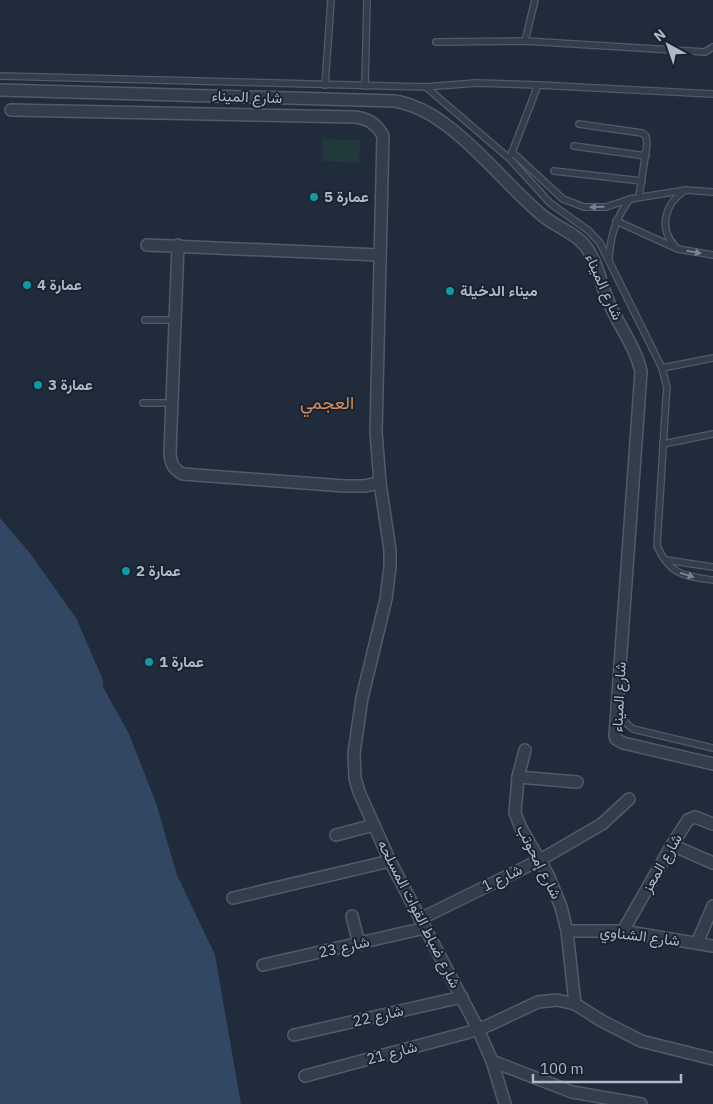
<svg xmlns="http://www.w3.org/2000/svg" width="713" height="1104" font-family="'IBM Plex Sans',Vazirmatn,sans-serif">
  <rect width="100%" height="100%" fill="#202c3b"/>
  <polygon fill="#22393c" points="323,139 360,140 359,163 322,161"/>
  <polygon fill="#324764" points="0,518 29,552 76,618 103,680 103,687 129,734 156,803 177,875 215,955 241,1104 0,1104"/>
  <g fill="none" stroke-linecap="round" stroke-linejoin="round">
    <g stroke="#515b69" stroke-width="8">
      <g id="lane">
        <polyline points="525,41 535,0"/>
        <polyline points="436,42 525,41 705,52 713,47"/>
        <polyline points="0,76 426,87 476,83 538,85 713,94"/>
        <polyline points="325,85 331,0"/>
        <polyline points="365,86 367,0"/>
        <path d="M426,87L510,159L550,203L589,231L600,243L662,368L667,388L666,399L657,546C670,575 684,576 713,580"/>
        <polyline points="579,124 642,133 646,136 647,144 639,197"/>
        <polyline points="574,146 646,156"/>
        <polyline points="512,152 563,199 584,207 606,207 630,199 686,190 713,192"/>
        <polyline points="511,155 538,85"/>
        <polyline points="554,171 642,181"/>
        <polyline points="616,221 678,249 713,255"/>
        <path d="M675,246C658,228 665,204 684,191"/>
        <path d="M609,259C610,236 616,217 630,199"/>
        <polyline points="145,320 175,320"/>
        <polyline points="662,368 713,358"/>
        <polyline points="143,403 172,403"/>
        <polyline points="663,444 713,434"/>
        <polyline points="666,560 713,567"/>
        <polyline points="619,711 626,723 633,729 713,748"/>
      </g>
    </g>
    <g stroke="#515b69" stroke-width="14">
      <g id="street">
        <path d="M0,90L394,101C451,109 500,181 543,216C556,227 576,233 586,247C599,264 601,288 611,307C621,329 636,348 641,372L615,736L616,739L623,743L713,764"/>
        <path d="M11,110L354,117C368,118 377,124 383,136L376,432L380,483L390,550V567L386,599L362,698L354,753L355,778L359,792L390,861L478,1029L492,1061L505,1104"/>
        <polyline points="147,245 379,255"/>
        <path d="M178,245L170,453C171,464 173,469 183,474L344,486H364L380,483"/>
        <polyline points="525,750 518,777 515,813 521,828 548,875 561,907 567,931 575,1004"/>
        <polyline points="518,777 577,782"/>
        <polyline points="336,835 374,825"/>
        <polyline points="672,845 713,863"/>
        <polyline points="233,898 390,861"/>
        <polyline points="352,916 359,944"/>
        <polyline points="420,919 540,860 602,824 629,799"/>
        <polyline points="567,931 623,931 713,946"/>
        <polyline points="623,931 672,845 688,820 695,817 713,824"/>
        <polyline points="697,943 713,906"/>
        <polyline points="263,965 425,928"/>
        <polyline points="294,1035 462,997"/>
        <polyline points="492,1061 572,1092 641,1104"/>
        <polyline points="305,1076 466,1033 489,1025 538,1002 557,1000 575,1004 602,1021 641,1041 713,1059"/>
      </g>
    </g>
    <use href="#lane" stroke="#333e4b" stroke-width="5.5"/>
    <use href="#street" stroke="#333e4b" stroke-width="11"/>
  </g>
  <defs><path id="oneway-solid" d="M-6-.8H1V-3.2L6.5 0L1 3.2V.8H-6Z" transform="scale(1.25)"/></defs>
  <g fill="#77818f">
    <use href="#oneway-solid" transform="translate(597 207) rotate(178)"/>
    <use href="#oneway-solid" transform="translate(694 252) rotate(10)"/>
    <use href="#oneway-solid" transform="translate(687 575) rotate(18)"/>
  </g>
  <g fill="#0f9aa8" stroke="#19232f" stroke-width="2">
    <circle cx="314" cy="197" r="5"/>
    <circle cx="27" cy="285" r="5"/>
    <circle cx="450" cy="291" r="5"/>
    <circle cx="38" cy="385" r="5"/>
    <circle cx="126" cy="571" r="5"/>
    <circle cx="149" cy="662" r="5"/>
  </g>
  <g text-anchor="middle" stroke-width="4" stroke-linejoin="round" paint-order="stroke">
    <g font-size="15" fill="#aeb8c7" stroke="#19232f">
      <text transform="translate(247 97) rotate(2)" y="5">شارع الميناء</text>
      <text transform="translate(604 287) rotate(66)" y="5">شارع الميناء</text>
      <text transform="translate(619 697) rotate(-87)" y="5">شارع الميناء</text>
      <text transform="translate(539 862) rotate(63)" y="5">شارع إمحوتب</text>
      <text transform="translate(662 863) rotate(-60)" y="5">شارع المعز</text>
      <text transform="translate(502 878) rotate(-26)" y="5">شارع 1</text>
      <text transform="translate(419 914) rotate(63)" y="5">شارع ضباط القوات المسلحه</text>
      <text transform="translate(640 936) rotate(7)" y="5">شارع الشناوي</text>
      <text transform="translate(344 947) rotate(-13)" y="5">شارع 23</text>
      <text transform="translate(378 1016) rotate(-13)" y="5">شارع 22</text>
      <text transform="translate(392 1053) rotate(-15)" y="5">شارع 21</text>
    </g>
    <g font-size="15" font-weight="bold" fill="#aeb8c7" stroke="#19232f" text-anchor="start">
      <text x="324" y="202">عمارة 5</text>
      <text x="37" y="290">عمارة 4</text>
      <text x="460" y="296">ميناء الدخيلة</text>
      <text x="48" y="390">عمارة 3</text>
      <text x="136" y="576">عمارة 2</text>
      <text x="159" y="667">عمارة 1</text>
    </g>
    <g font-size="18" fill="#db8c55" stroke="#19232f">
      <text x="327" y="409">العجمي</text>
    </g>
  </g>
  <g transform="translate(668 45) rotate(320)" stroke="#19232f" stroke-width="4" paint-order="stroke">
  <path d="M0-4L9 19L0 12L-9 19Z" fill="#aeb8c7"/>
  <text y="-8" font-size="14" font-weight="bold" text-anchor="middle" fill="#aeb8c7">N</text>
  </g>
  <path d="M533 1074v8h148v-8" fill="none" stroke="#aeb8c7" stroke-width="2.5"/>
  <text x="540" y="1074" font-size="15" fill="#aeb8c7" stroke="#19232f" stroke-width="4" paint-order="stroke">100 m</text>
</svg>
